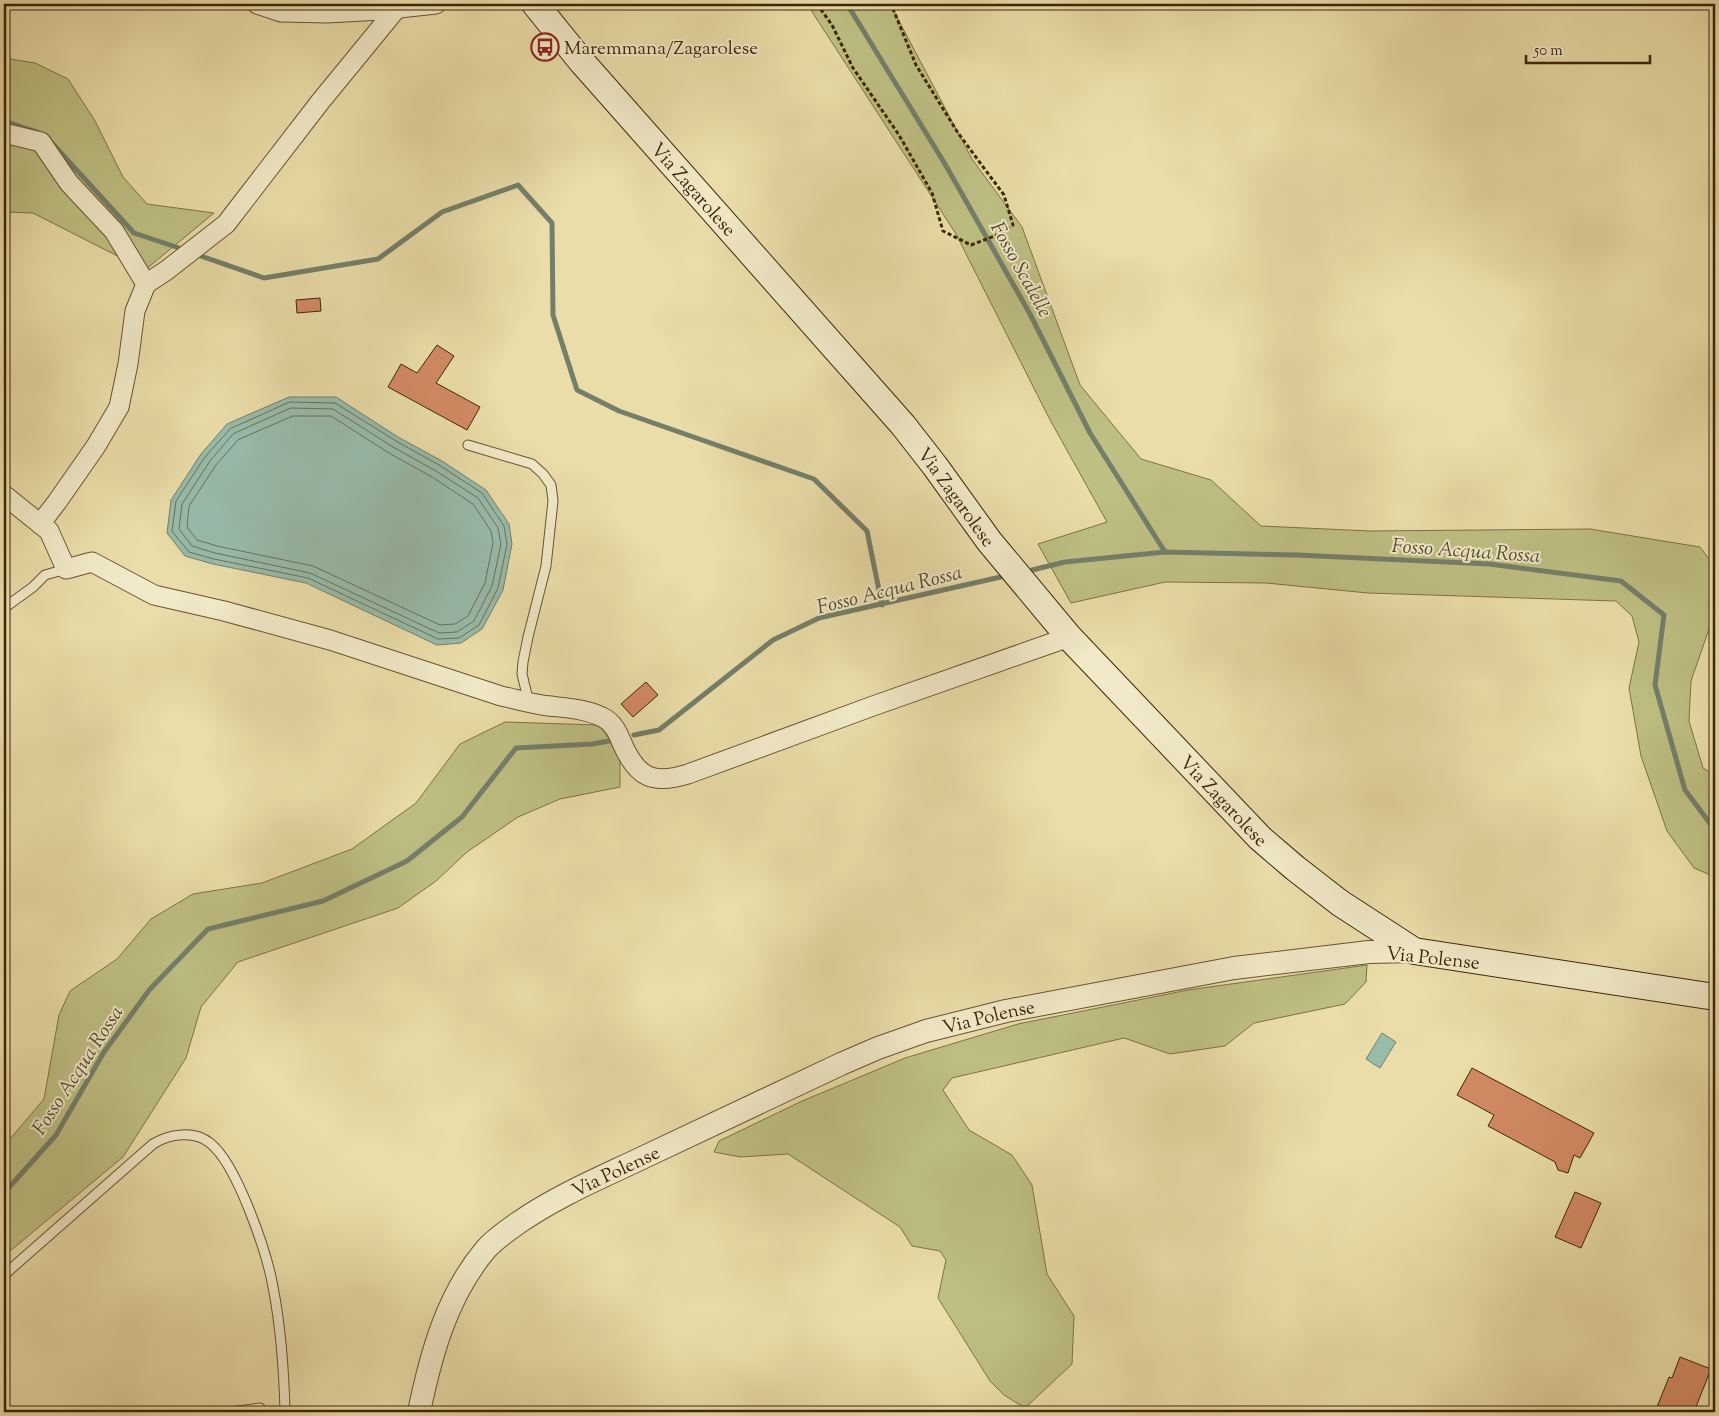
<svg xmlns="http://www.w3.org/2000/svg" width="1719" height="1416" font-family="'Sorts Mill Goudy',serif">
  <rect width="100%" height="100%" fill="#eadda9"/>
  <filter id="stains"><feTurbulence type="fractalNoise" baseFrequency=".004" numOctaves="4"/><feColorMatrix values="0 0 0 0 .2 0 0 0 0 .09 0 0 0 0 .02 0 0 0 .5 -.17"/></filter>
  <radialGradient id="worn" r=".72"><stop offset=".6" stop-color="#630" stop-opacity="0"/><stop offset="1" stop-color="#630" stop-opacity=".3"/></radialGradient>
  <g fill="#bebf83" stroke="#7e7246">
    <polygon points="807,4 890,4 972,159 1022,227 1080,385 1141,459 1211,480 1261,526 1370,531 1590,529 1700,547 1715,567 1715,612 1691,681 1689,721 1703,768 1715,775 1715,877 1694,868 1667,831 1641,756 1629,688 1639,642 1632,616 1616,601 1368,593 1266,583 1165,582 1071,603 1038,544 1107,522 1049,418 956,234"/>
    <polygon points="4,58 35,63 68,79 95,121 123,177 147,204 214,213 145,270 33,213 4,212"/>
    <polygon points="505,722 597,725 612,732 620,753 620,787 560,799 518,817 467,852 436,881 398,908 238,962 201,1007 186,1058 123,1157 4,1256 4,1146 44,1099 59,1015 70,991 117,959 151,919 193,894 262,883 352,849 416,803 460,744"/>
    <polygon points="1367,965 1366,982 1345,1004 1254,1023 1225,1046 1170,1054 1124,1038 952,1078 943,1090 969,1130 1012,1155 1032,1185 1047,1274 1074,1316 1072,1364 1025,1408 1004,1395 990,1381 938,1298 946,1260 940,1251 912,1246 900,1227 788,1154 740,1157 714,1152 719,1141 800,1102 905,1058 1018,1024 1188,990"/>
  </g>
  <g fill="#98bbaa" stroke="#747f6a">
    <polygon points="289,397 336,397 398,437 442,461 486,490 509,524 512,544 503,590 482,629 461,643 437,645 306,583 213,564 185,556 167,533 171,500 201,454 227,424"/>
    <polygon points="1382,1033 1396,1042 1380,1068 1366,1059"/>
  </g>
  <g fill="none" stroke-linecap="round" stroke-linejoin="round">
    <g stroke="#6a705a" stroke-width="1">
      <polygon points="290,402 335,403 396,441 439,465 482,493 504,526 507,544 498,588 479,625 459,638 438,639 308,578 214,559 189,552 172,531 176,501 205,457 230,429"/>
      <polygon points="291,408 333,409 393,447 436,471 478,498 498,528 501,544 492,586 474,621 457,632 439,633 310,573 215,553 192,546 179,529 182,504 210,461 233,434"/>
      <polygon points="293,416 331,416 389,453 432,477 473,504 491,531 493,543 485,583 468,616 455,624 440,625 313,566 217,546 197,540 187,527 189,506 216,465 238,440"/>
    </g>
    <g stroke="#747f6a" stroke-width="5">
      <polyline points="847,4 945,164 1030,314 1090,433 1165,552"/>
      <polyline points="4,121 37,132"/>
      <polyline points="51,142 134,233 185,250"/>
      <polyline points="195,254 264,278 378,259 442,212 518,185 552,223 553,315 577,390 619,411 814,479 867,531 882,605"/>
      <polyline points="1024,572 1065,562 1165,552 1297,555 1489,564 1621,581 1664,615 1655,685 1685,790 1715,830"/>
      <polyline points="634,735 659,730 773,640 819,618 1005,576"/>
      <polyline points="4,1193 56,1135 104,1052 150,989 208,929 323,901 407,861 462,817 516,748 593,744 609,741"/>
    </g>
  </g>
  <g fill="#d28a65" stroke="#3d260a">
    <polygon points="320,298 321,311 297,313 296,300"/>
    <polygon points="437,345 454,356 436,383 480,407 467,430 388,387 401,364 417,373"/>
    <polygon points="646,682 658,695 633,717 621,704"/>
    <polygon points="1472,1068 1594,1133 1580,1158 1574,1155 1568,1173 1558,1170 1555,1162 1488,1126 1494,1115 1457,1095"/>
    <polygon points="1575,1192 1601,1203 1581,1248 1555,1237"/>
    <polygon points="1680,1357 1711,1369 1694,1412 1655,1412 1669,1377 1672,1378"/>
  </g>
  <g fill="none" stroke-linecap="round" stroke-linejoin="round">
    <g stroke="#685432" stroke-width="11">
      <g id="service">
        <polyline points="468,445 532,464 543,474 551,485 553,501 546,566 528,637 523,662 522,674 529,703"/>
        <polyline points="4,608 33,587 45,575 66,569"/>
        <path d="M4,1275L153,1144C169,1134 194,1130 210,1143C237,1164 267,1253 273,1287C281,1328 284,1371 285,1412"/>
        <polyline points="231,1412 260,1408"/>
      </g>
    </g>
    <g stroke="#685432" stroke-width="21">
      <g id="minor">
        <polyline points="257,4 281,12 327,13 381,10 436,4"/>
        <polyline points="4,133 41,142 69,183 114,231 146,284"/>
        <path d="M4,495L49,531L66,569L92,562L154,595L224,611L330,640L501,696C515,699 529,703 542,705C562,708 584,708 602,717C613,722 618,733 622,743C637,778 653,785 688,774L873,706L1069,637"/>
        <polyline points="40,524 57,502 96,446 119,407 128,364 135,311 146,284 167,270 226,224 320,102 397,8"/>
      </g>
    </g>
    <g stroke="#685432" stroke-width="24">
      <g id="tertiary">
        <path id="s1" d="M419,1412C431,1354 447,1295 486,1249C495,1239 507,1231 518,1223C557,1196 600,1178 642,1158C709,1126 775,1095 841,1064L878,1048L926,1031L1006,1011L1234,968L1369,952L1414,951"/>
      </g>
    </g>
    <g stroke="#3d260a" stroke-width="28">
      <g id="secondary">
        <path id="s2" d="M535,4L582,62L903,425L935,466L989,541L1069,637L1260,838L1295,868L1340,903L1414,951L1715,997"/>
      </g>
    </g>
    <polyline stroke="#3d260a" stroke-width="3" stroke-dasharray="4 2.5" stroke-linecap="butt" points="817,4 832,25 853,68 899,135 932,193 943,231 971,245 1000,234 1013,225 1004,195 958,133 916,65 891,4"/>
    <use href="#service" stroke="#f1e9c7" stroke-width="9"/>
    <use href="#minor" stroke="#f1e9c7" stroke-width="19"/>
    <use href="#tertiary" stroke="#f1e9c7" stroke-width="22"/>
    <use href="#secondary" stroke="#f1e9c7" stroke-width="26"/>
  </g>
  <defs>
    <g id="bus-ring" transform="scale(1.4375)"><circle r="9.5" fill="#f1e9c7" stroke="#8f2418" stroke-width="1.5"/><path d="M-5-6H5V4H4V6H2V4H-2V6H-4V4H-5ZM-3.5-4V0h7V-4ZM-3.5 1.2v1.5H-2V1.2ZM2 1.2v1.5H3.5V1.2Z" fill="#8f2418"/></g>
  </defs>
  <g fill-rule="evenodd">
    <use href="#bus-ring" x="545" y="47"/>
  </g>
  <g text-anchor="middle" stroke-width="4" stroke-linejoin="round" paint-order="stroke">
    <g font-size="19" fill="#3d260a" stroke="#f1e9c7" text-anchor="start">
      <text x="564" y="54">Maremmana/Zagarolese</text>
    </g>
    <g font-size="19" fill="#3d260a" stroke="#f1e9c7">
      <text dy="7" stroke="none"><textPath href="#s2" startOffset="244">Via Zagarolese</textPath></text>
      <text dy="7" stroke="none"><textPath href="#s2" startOffset="649">Via Zagarolese</textPath></text>
      <text dy="7" stroke="none"><textPath href="#s2" startOffset="1054">Via Zagarolese</textPath></text>
      <text transform="translate(1433 957) rotate(6)" y="7">Via Polense</text>
      <text dy="7" stroke="none"><textPath href="#s1" startOffset="735">Via Polense</textPath></text>
      <text dy="7" stroke="none"><textPath href="#s1" startOffset="330">Via Polense</textPath></text>
    </g>
    <g font-size="20" font-style="italic" fill="#544b32" stroke="#f1e9c7">
      <text transform="translate(1022 269) rotate(61)" y="7">Fosso Scalelle</text>
      <text transform="translate(1466 550) rotate(4)" y="7">Fosso Acqua Rossa</text>
      <text transform="translate(889 589) rotate(-14)" y="7">Fosso Acqua Rossa</text>
      <text transform="translate(77 1070) rotate(-57)" y="7">Fosso Acqua Rossa</text>
    </g>
  </g>
  <rect width="1719" height="1416" fill="none" stroke="#eadda9" stroke-width="20"/>
  <rect x="5" y="5" width="1709" height="1406" fill="none" stroke="#3d260a" stroke-width="2.5"/>
  <rect x="10" y="10" width="1699" height="1396" fill="none" stroke="#3d260a"/>
  <path d="M1526 55v8h124v-8" fill="none" stroke="#3d260a" stroke-width="2.5"/>
  <text x="1534" y="55" font-size="15" fill="#3d260a" stroke="#f1e9c7" stroke-width="4" paint-order="stroke">50 m</text>
  <rect width="100%" height="100%" filter="url(#stains)"/>
  <rect width="100%" height="100%" fill="url(#worn)"/>
</svg>
